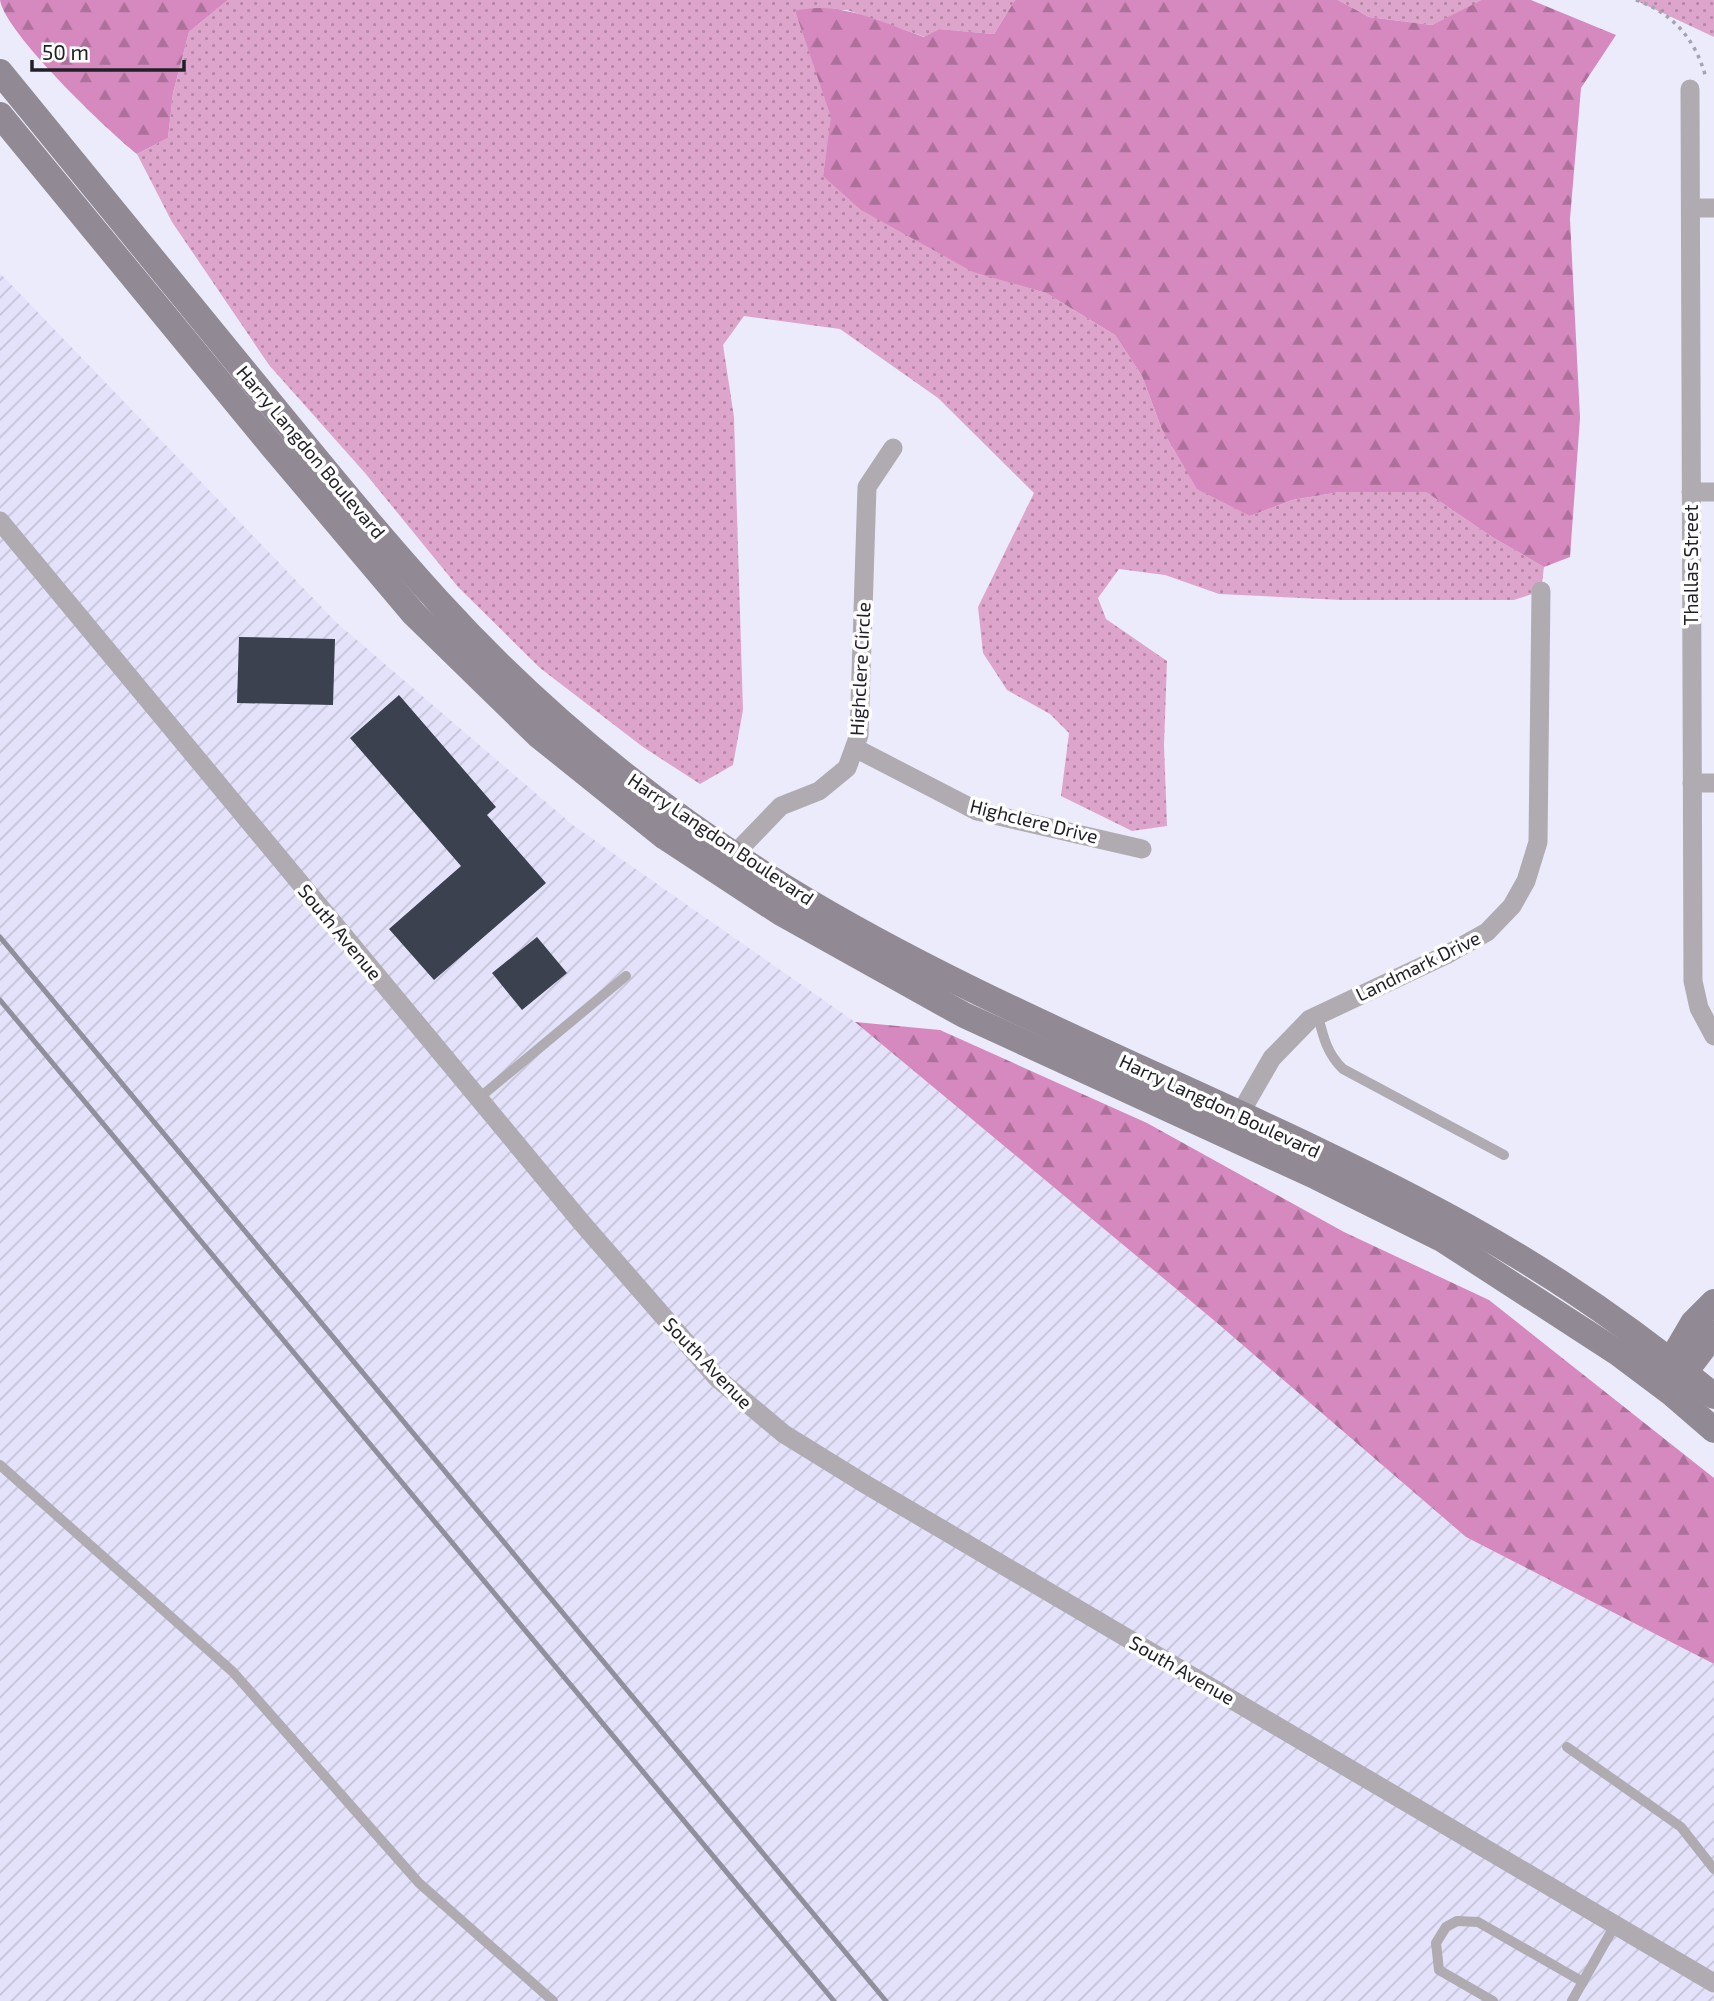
<svg xmlns="http://www.w3.org/2000/svg" width="1714" height="2001" font-family="'Exo 2',sans-serif">
  <defs>
    <pattern id="industrial-furrows" width="10" height="10" patternUnits="userSpaceOnUse" patternTransform="scale(1.75)"><rect width="10" height="10" fill="#e4e2fb"/><path d="M-1 1l2-2M0 10L10 0M9 11l2-2" fill="none" stroke="#c3c2d7"/></pattern>
    <pattern id="grass-dots" width="8" height="8" patternUnits="userSpaceOnUse" patternTransform="scale(1.75)"><rect width="8" height="8" fill="#dea5cc"/><path d="M2 2h.1M6 6h.1" fill="none" stroke="#b486a5" stroke-width="1.8" stroke-linecap="round"/></pattern>
    <pattern id="forest-firs" width="22" height="20" patternUnits="userSpaceOnUse" patternTransform="scale(1.75)"><rect width="22" height="20" fill="#d589bf"/><path d="M5 1l3.5 6h-7zM16 11l3.5 6h-7z" fill="#ac709b"/></pattern>
  </defs>
  <rect width="100%" height="100%" fill="#ecebfc"/>
  <polygon fill="url(#industrial-furrows)" points="0,273 337,623 574,826 855,1022 1216,1322 1466,1537 1714,1664 1714,2001 0,2001"/>
  <g fill="url(#grass-dots)">
    <polygon points="228,0 1015,0 994,34 939,29 925,37 847,10 795,11 832,117 823,176 972,271 1046,293 1115,335 1142,376 1161,427 1250,516 1292,500 1340,492 1426,492 1492,537 1544,567 1541,591 1514,600 1341,600 1219,594 1165,575 1119,569 1098,598 1106,619 1167,661 1164,745 1167,826 1132,831 1061,796 1069,733 1050,714 1007,690 983,653 978,607 1034,493 938,398 840,329 744,316 723,345 734,417 743,710 733,765 700,784 643,747 540,668 458,587 365,473 269,365 172,222 137,154 168,138 173,93 189,32"/>
    <polygon points="1338,0 1486,0 1432,25 1369,17"/>
    <polygon points="1635,0 1714,0 1714,37"/>
  </g>
  <g fill="url(#forest-firs)">
    <path d="M0,0H228L189,32L173,93L168,138L137,154C108,131 5,33 0,0Z"/>
    <path d="M1015,0H1338L1369,17L1432,25L1482,0H1531L1616,35L1581,88L1570,219L1580,418L1570,557L1544,567L1492,537L1426,492H1340L1292,500L1250,516L1197,489L1161,427L1142,376L1115,335L1046,293L973,272L861,210L823,176L831,117L795,11C839,0 883,23 924,37L939,29L994,34Z"/>
    <polygon points="855,1022 940,1030 1147,1123 1344,1232 1489,1300 1714,1478 1714,1664 1466,1537 1216,1322"/>
  </g>
  <g fill="#3b414e">
    <polygon points="239,637 335,639 333,705 237,703"/>
    <polygon points="399,695 496,807 487,815 546,883 434,980 389,929 461,866 350,738"/>
    <polygon points="537,937 567,973 522,1010 492,973"/>
  </g>
  <g fill="none" stroke-linecap="round" stroke-linejoin="round">
    <path stroke="#a4a4b1" stroke-width="3.5" stroke-dasharray="3.5 5" stroke-linecap="butt" d="M1636,0C1673,13 1696,40 1706,78"/>
    <g stroke="#afabb1" stroke-width="10">
      <path d="M1318,1016C1323,1036 1327,1054 1343,1069L1504,1155"/>
      <polyline points="479,1098 626,976"/>
      <polyline points="0,1465 233,1672 419,1883 553,2001"/>
      <polyline points="1567,1747 1681,1827 1714,1869"/>
      <polyline points="1493,2001 1439,1970 1436,1943 1446,1927 1457,1921 1478,1922 1583,1982"/>
      <polyline points="1572,2001 1615,1925"/>
    </g>
    <g stroke="#afabb1" stroke-width="19">
      <polyline points="1690,89 1693,981 1699,1008 1714,1036"/>
      <polyline points="1691,208 1714,208"/>
      <polyline points="1691,492 1714,492"/>
      <polyline points="0,521 582,1223 717,1378 784,1434 865,1484 1714,1983"/>
      <polyline points="855,748 977,811 1142,849"/>
      <polyline points="1692,783 1714,783"/>
      <polyline points="725,864 781,806 819,791 847,768 859,735 867,487 893,448"/>
      <polyline points="1234,1124 1272,1058 1310,1019 1446,955 1487,932 1512,906 1526,881 1538,842 1541,591"/>
    </g>
    <g stroke="#918a94" stroke-width="26">
      <path d="M0,72C81,172 163,272 245,372C308,449 370,526 437,600C538,711 658,809 786,888C1003,1021 1246,1104 1468,1227C1556,1276 1637,1332 1714,1396"/>
      <polyline points="0,115 272,446 414,614 538,735 665,837 781,913 964,1015 1317,1177 1442,1239 1618,1353 1670,1392 1714,1430"/>
      <polyline points="1663,1374 1693,1323 1714,1302"/>
      <polyline points="1671,1380 1685,1372 1714,1334"/>
    </g>
    <g stroke="#908f9b" stroke-width="5">
      <polyline points="0,937 886,2001"/>
      <polyline points="0,1000 834,2001"/>
    </g>
  </g>
  <g text-anchor="middle" stroke-width="7" stroke-linejoin="round" paint-order="stroke">
    <g font-size="19" fill="#202026" stroke="#fff">
      <text transform="translate(311 452) rotate(50)" y="7">Harry Langdon Boulevard</text>
      <text transform="translate(1691 565) rotate(-90)" y="7">Thallas Street</text>
      <text transform="translate(860 669) rotate(-87)" y="7">Highclere Circle</text>
      <text transform="translate(1034 821) rotate(14)" y="7">Highclere Drive</text>
      <text transform="translate(721 839) rotate(34)" y="7">Harry Langdon Boulevard</text>
      <text transform="translate(340 932) rotate(50)" y="7">South Avenue</text>
      <text transform="translate(1418 966) rotate(-26)" y="7">Landmark Drive</text>
      <text transform="translate(1220 1106) rotate(25)" y="7">Harry Langdon Boulevard</text>
      <text transform="translate(708 1363) rotate(46)" y="7">South Avenue</text>
      <text transform="translate(1182 1670) rotate(30)" y="7">South Avenue</text>
    </g>
  </g>
  <path d="M32 60v10h152v-10" fill="none" stroke="#202026" stroke-width="3.5"/>
  <text x="42" y="60" font-size="21" fill="#202026" stroke="#ffffff" stroke-width="5" paint-order="stroke">50 m</text>
</svg>
